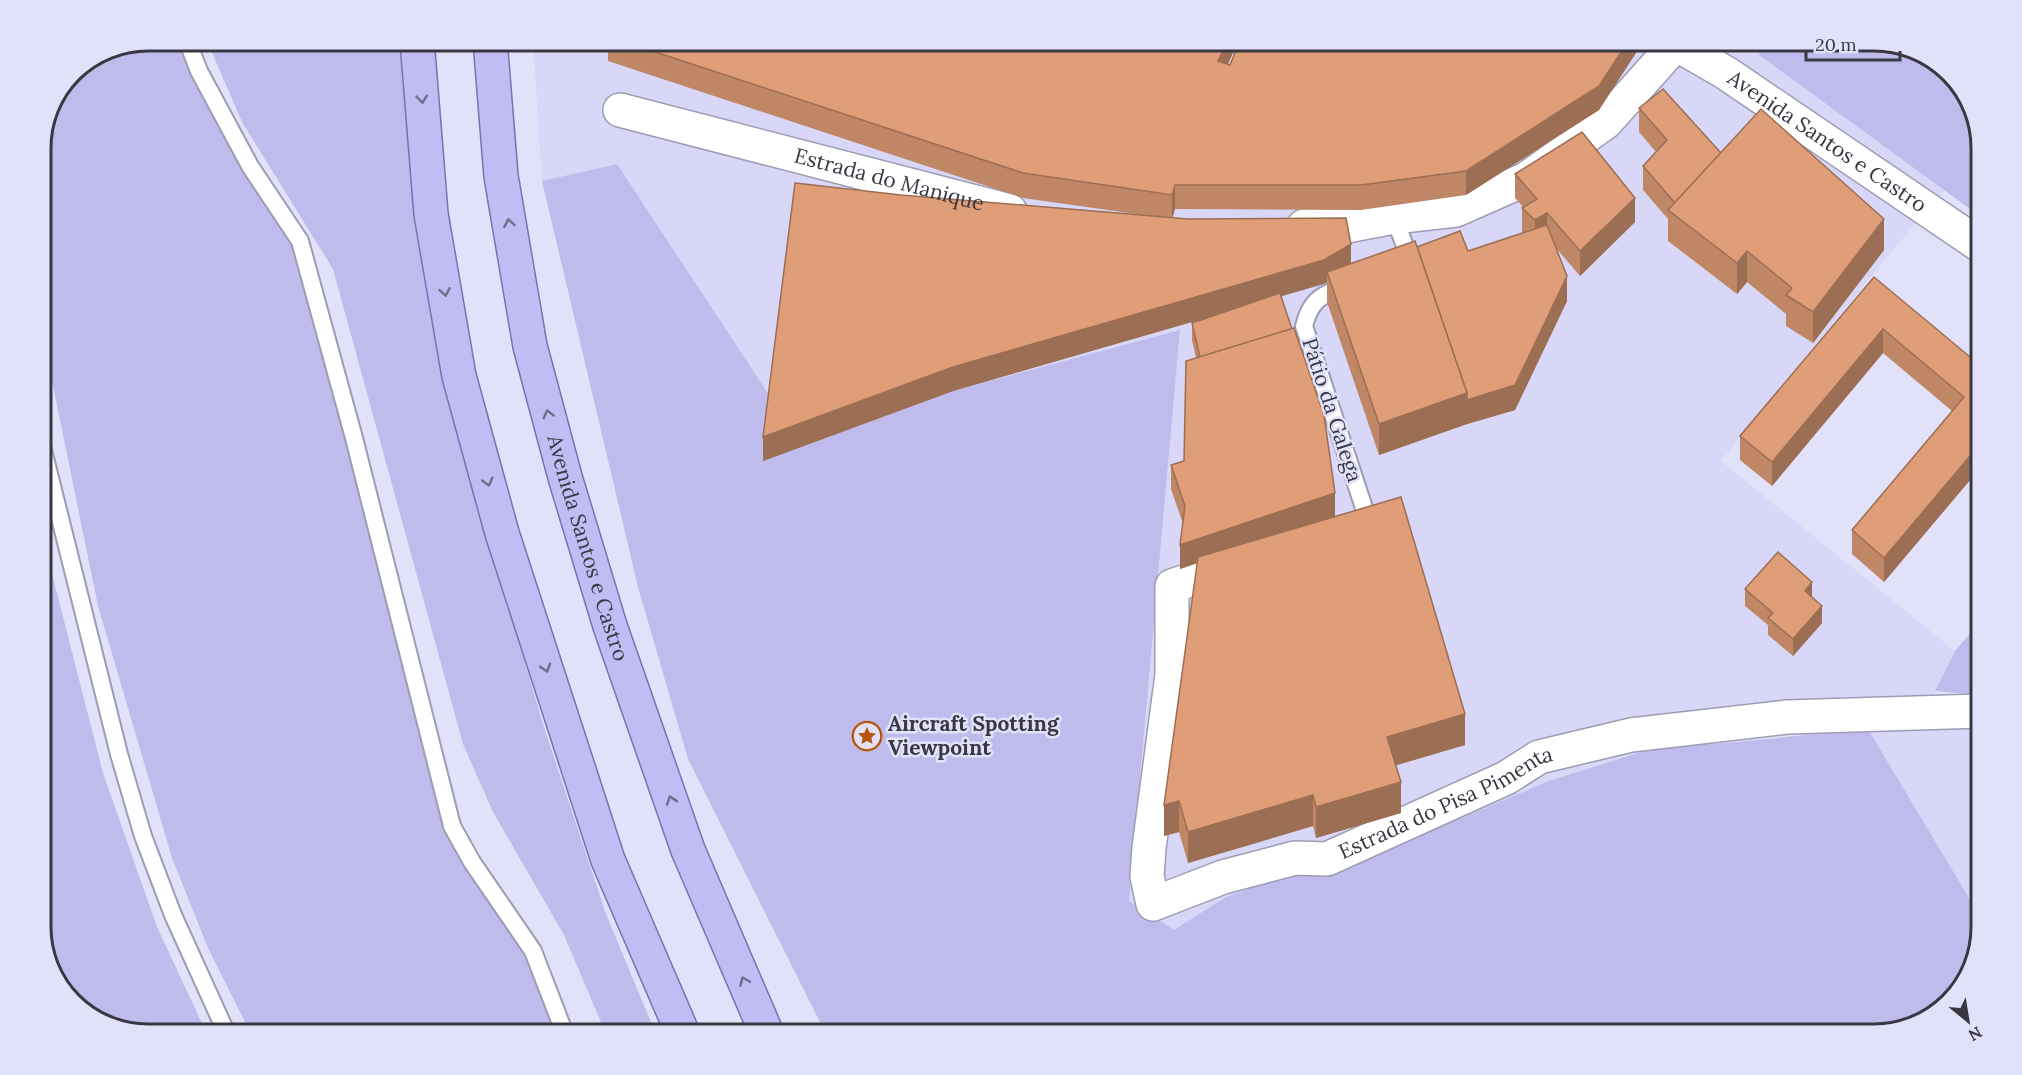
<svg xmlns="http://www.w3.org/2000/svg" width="2022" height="1075" font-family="Lora,serif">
  <rect width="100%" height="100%" fill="#e2e1fa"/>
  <polygon fill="#d9d7f7" points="533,41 1764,41 1760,55 1945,190 1892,251 1721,461 1955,651 1920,724 1981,726 1981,918 1868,729 1869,723 1715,744 1663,745 1549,781 1355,863 1227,897 1174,931 1129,901 1180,331 953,391 763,461 617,164 542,181"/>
  <g fill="#bfbced">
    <polygon points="148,41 177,41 197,84 291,242 374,546 446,830 530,961 556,1034 251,1034 208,948 172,858 98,606 41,327 41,142 72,72 107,49"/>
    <polygon points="207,41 408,41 499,574 543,724 606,914 656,1034 606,1034 564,935 493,812 463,744 333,269 242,122"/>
    <polygon points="1764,41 1874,41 1922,52 1964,89 1981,142 1981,217 1759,55"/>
    <polygon points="617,164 771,398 953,391 1180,330 1129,901 1174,930 1226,897 1292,873 1355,863 1549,781 1663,745 1715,744 1868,729 1981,918 1981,927 1970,975 1933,1017 1874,1034 826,1034 688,759 638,587 542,181"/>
    <polygon points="41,531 103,773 157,927 207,1034 148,1034 100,1023 59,987 41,934"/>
    <polygon points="1981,621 1981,695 1935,691 1955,651"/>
  </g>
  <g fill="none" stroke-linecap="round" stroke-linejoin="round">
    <g stroke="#9d9cb3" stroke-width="20">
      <g id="service">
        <polyline points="187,40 199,71 250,166 300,241 354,438 452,826 472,862 533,951 565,1034"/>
        <polyline points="1394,217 1408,254 1398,259"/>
        <path d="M1345,285C1321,296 1311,299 1304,326L1368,520"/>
        <polyline points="41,442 119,754 143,836 173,915 227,1034"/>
      </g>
    </g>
    <g stroke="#9d9cb3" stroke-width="36">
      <g id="minor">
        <path id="s1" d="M1669,40L1726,73L1981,246"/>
        <path id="s2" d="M620,110L1010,211"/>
        <polyline points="1304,226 1347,226 1394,217 1456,210 1526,179 1606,122 1676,44"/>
        <path id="s3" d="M1237,564L1172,586V675L1149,848L1147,876L1153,904L1223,877L1295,858L1327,859L1506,778L1539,757L1631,735L1787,717L1981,711"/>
      </g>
    </g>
    <g stroke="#7871b2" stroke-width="36">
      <g id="primary">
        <polyline points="417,40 431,214 459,376 502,533 608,860 683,1034"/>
        <path id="s4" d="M490,40L501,176L530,346L565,477L610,626L688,850L767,1034"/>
      </g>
    </g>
    <use href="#service" stroke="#fff" stroke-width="16"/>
    <use href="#minor" stroke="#fff" stroke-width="33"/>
    <use href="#primary" stroke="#c2bcf5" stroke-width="33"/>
  </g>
  <g fill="#c08767" fill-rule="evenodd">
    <path d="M608,40H1292L1305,45L1643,40V42L1599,110L1466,195L1361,210L1175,209L1172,217L1351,263L1417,247L1468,251L1523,233L1522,232V208L1523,207L1515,198V174L1635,222L1580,276L1556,248L1567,301L1515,410L1467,424L1379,455L1327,302V282L1281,296L1335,516L1465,745L1396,765L1401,813L1316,838L1313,826L1188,863L1179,832L1164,836L1197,563L1180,569L1183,524L1171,489V465L1184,461L1196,358L1192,340V323L1205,318L953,391L763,461L901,195L1136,214L1023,198L608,61ZM1238,42L1239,43L1230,65L1228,64Z"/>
    <polygon points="1639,108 1721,153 1884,250 1813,343 1786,326 1786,314 1747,282 1737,294 1668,241 1668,219 1643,190 1643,166 1656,152 1639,132"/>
    <polygon points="1874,277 1981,366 1981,467 1884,582 1852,554 1852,530 1952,411 1883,353 1772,486 1740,460 1740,436"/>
    <polygon points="1745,589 1812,598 1822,623 1793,656 1768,635 1768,625 1745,606"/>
  </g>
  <g fill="#9c6e54">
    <polygon points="1228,40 1238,40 1238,42 1218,85 1218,61"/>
    <polygon points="1629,40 1643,40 1643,42 1599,110 1466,195 1466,171"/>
    <polygon points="1175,185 1175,209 1172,220 1172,195"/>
    <polygon points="1635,198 1635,222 1580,276 1580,251"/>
    <polygon points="1547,213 1547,238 1535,245 1535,220"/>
    <polygon points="1884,219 1884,250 1813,343 1813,312"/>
    <polygon points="1351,244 1351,268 1327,272 1327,282 1324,284 953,391 763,461 763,437 953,367"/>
    <polygon points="1747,251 1747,282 1737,294 1737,263"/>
    <polygon points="1567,276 1567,301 1515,410 1467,424 1379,455 1379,424"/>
    <polygon points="1883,329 1883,353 1772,486 1772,462"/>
    <polygon points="1981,443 1981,467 1884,582 1884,558"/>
    <polygon points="1335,493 1335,517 1180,569 1180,545"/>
    <polygon points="1812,582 1812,599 1805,591"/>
    <polygon points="1822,606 1822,623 1793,656 1793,639"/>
    <polygon points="1465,714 1465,745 1387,768 1387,737"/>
    <polygon points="1401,782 1401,813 1316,838 1316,807"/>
    <polygon points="1313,795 1313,826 1188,863 1188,832"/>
    <polygon points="1179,801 1179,832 1164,836 1164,805"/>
  </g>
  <g fill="#df9d78" stroke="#9c6e54" stroke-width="1.5">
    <polygon points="619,40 1228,40 1218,61 1230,65 1240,40 1292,40 1305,45 1307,40 1629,40 1599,86 1466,171 1361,185 1175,185 1172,195 1023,173"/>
    <polygon points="1663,89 1721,153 1675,203 1643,166 1667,140 1639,108"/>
    <polygon points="1761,109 1884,219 1813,312 1786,295 1792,288 1747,251 1737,263 1668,210"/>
    <polygon points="1582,132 1635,198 1580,251 1547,213 1535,220 1522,208 1537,199 1515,174"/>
    <polygon points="795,183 901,195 1188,219 1346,218 1351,244 1324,260 953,367 763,437"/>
    <polygon points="1547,225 1567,276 1515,385 1467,400 1467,393 1417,247 1460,231 1468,251"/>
    <polygon points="1415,241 1467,393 1379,424 1327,272"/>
    <polygon points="1874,277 1981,366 1981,443 1884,558 1852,530 1964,397 1883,329 1772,462 1740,436"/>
    <polygon points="1280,293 1292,329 1200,357 1192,323"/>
    <polygon points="1294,328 1324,415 1335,493 1180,545 1185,506 1171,465 1184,461 1186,361"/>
    <polygon points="1401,497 1465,714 1387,737 1401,782 1316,807 1313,795 1188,832 1179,801 1164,805 1198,557"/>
    <polygon points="1778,552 1812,582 1805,591 1822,606 1793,639 1768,618 1773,613 1745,589"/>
  </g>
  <defs><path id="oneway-chevron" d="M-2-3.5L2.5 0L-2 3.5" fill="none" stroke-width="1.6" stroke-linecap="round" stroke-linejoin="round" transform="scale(1.5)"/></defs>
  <g stroke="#706d8a">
    <use href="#oneway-chevron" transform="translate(422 99) rotate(85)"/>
    <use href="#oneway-chevron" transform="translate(509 223) rotate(-100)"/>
    <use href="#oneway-chevron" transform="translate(445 292) rotate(80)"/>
    <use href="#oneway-chevron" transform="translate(548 414) rotate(-105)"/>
    <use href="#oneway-chevron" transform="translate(488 482) rotate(75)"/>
    <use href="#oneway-chevron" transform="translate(546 668) rotate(72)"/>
    <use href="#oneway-chevron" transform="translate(671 800) rotate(-109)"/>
    <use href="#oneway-chevron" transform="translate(744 981) rotate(-113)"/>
  </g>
  <defs>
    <g id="sight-ring" transform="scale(1.5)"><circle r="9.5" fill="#e2e1fa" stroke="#b55608" stroke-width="1.5"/><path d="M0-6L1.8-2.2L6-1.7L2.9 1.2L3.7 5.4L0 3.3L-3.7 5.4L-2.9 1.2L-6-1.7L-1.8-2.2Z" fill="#b55608"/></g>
  </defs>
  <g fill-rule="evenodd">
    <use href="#sight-ring" x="867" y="736"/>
  </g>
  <g text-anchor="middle" stroke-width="5" stroke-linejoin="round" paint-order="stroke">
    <g font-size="21" fill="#393842" stroke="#e2e1fa">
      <text dy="7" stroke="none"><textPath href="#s1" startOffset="188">Avenida Santos e Castro</textPath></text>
      <text dy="7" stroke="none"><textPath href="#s2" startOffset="278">Estrada do Manique</textPath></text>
      <text transform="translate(1332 410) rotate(72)" y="7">Pátio da Galega</text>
      <text dy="7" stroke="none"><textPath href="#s4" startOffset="519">Avenida Santos e Castro</textPath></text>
      <text dy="7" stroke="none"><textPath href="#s3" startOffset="702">Estrada do Pisa Pimenta</textPath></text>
    </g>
    <g font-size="21" font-weight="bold" fill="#393842" stroke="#e2e1fa" text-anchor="start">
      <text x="888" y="731">Aircraft Spotting<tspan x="888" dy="24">Viewpoint</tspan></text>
    </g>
  </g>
  <path d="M0 0H2022V1075H0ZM148 51H1874A97 97 0 0 1 1971 148V927A97 97 0 0 1 1874 1024H148A97 97 0 0 1 51 927V148A97 97 0 0 1 148 51Z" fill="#e2e1fa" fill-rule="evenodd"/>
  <path fill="none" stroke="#393842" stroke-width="3" d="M148 51H1874A97 97 0 0 1 1971 148V927A97 97 0 0 1 1874 1024H148A97 97 0 0 1 51 927V148A97 97 0 0 1 148 51Z"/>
  <g transform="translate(1968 1021) rotate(150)" stroke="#e2e1fa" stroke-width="4.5" paint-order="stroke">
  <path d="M0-4.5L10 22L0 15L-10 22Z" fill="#393842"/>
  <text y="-9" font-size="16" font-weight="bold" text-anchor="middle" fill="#393842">N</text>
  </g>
  <path d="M1806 51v9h94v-9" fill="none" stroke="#393842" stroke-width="3"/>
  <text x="1815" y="51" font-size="18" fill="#393842" stroke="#e2e1fa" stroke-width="4.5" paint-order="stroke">20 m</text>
</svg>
